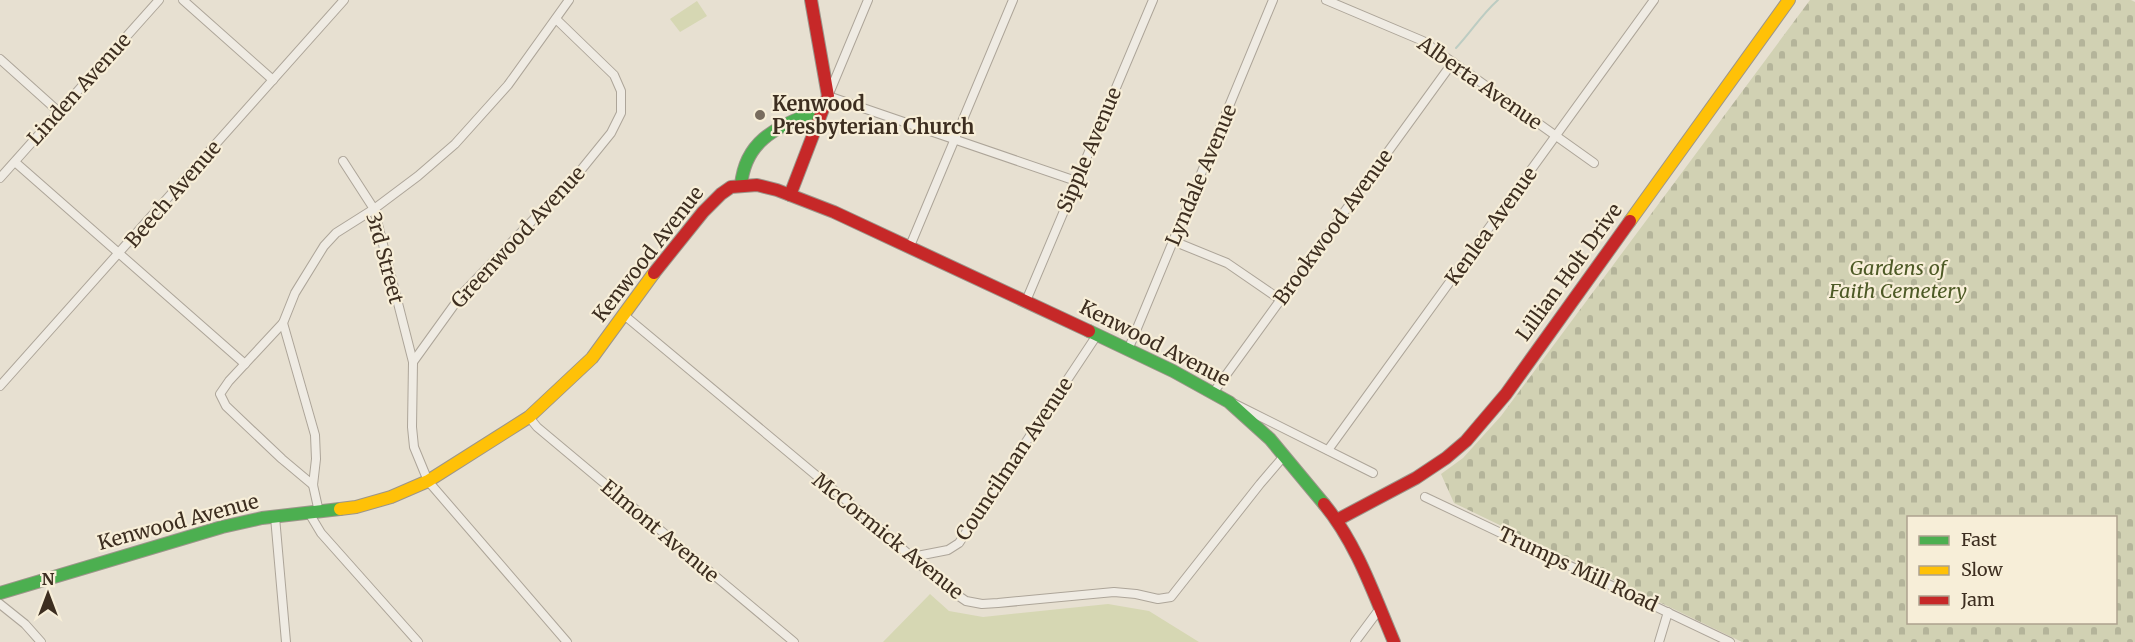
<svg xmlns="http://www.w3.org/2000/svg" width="2135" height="642" font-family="Merriweather,serif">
  <defs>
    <pattern id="cemetery-stones" width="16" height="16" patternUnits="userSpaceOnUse" patternTransform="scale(1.5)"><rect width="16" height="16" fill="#d1d1b3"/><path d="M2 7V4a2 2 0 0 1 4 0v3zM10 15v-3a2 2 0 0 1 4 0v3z" fill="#b4b49a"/></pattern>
  </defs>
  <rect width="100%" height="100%" fill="#e7e0d1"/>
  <path fill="url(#cemetery-stones)" fill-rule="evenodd" d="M1810,0H2131L2135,2V642H1742L1454,503L1441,474L1463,458L1501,416ZM1908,518H2116V622H1908Z"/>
  <g fill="#d6d7b3">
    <polygon points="697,1 707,16 680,32 670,19"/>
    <polygon points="930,594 949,611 983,617 1108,604 1149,611 1199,642 883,642"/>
  </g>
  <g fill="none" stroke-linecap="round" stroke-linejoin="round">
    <path stroke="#bcccc2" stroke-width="2" d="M1456,48C1471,32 1482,14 1498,0"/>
    <g stroke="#ada599" stroke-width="10">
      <g id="street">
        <polyline points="183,0 273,80"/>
        <polyline points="868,0 828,96 1076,181"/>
        <polyline points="1326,0 1423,41 1594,163"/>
        <polyline points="556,19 614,75 621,91 621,113 611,133 581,170 462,294 413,362 412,427 414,447 428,481 567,642"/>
        <polyline points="0,59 59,112"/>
        <polyline points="343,161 374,209 413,362"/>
        <polyline points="15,162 245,364"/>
        <polyline points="0,178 159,0"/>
        <polyline points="1173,241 1227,263 1281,300"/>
        <polyline points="910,246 1013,0"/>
        <polyline points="1026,301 1153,0"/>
        <polyline points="624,315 878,527 944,586 966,601 982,604 998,603 1114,592 1136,594 1158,599 1171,597 1260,484 1284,456"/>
        <polyline points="283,323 315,435 316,459 313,485 319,512"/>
        <polyline points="1128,350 1273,0"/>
        <polyline points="0,386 344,0"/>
        <polyline points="1213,393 1453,62"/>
        <polyline points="1235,404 1373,473"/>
        <polyline points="529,417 537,427 794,642"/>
        <polyline points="1328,450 1654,0"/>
        <polyline points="313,485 282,459 226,406 220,394 229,381 283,323 295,293 324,246 336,233 374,209 418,176 455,144 508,85 569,0"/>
        <polyline points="1425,497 1730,642"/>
        <polyline points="309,513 321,533 418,642"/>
        <polyline points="275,517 286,642"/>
        <polyline points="912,557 948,550 959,543 1097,335"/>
        <polyline points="0,604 25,624 41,642"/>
        <polyline points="1355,642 1381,607"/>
        <polyline points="1659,642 1668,612"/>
      </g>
    </g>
    <g stroke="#9c958a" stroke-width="14">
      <g id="fast">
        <path d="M741,185C746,135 783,126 823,108"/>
        <polyline points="1089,331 1173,371 1229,402 1270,439 1324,504"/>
        <polyline points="0,593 222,527 262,518 340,509"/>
      </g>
    </g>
    <g stroke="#9c958a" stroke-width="14">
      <g id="slow">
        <polyline points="1630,221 1789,0"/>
        <polyline points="340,509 356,507 391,497 428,481 529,417 592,358 654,273"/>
      </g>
    </g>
    <g stroke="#9c958a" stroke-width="14">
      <g id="jam">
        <polyline points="790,195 828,96 811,0"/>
        <polyline points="654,273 703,212 721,194 731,187 757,185 777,190 834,212 1089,331"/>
        <path d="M1324,504C1357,544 1374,595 1394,642"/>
        <polyline points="1337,520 1416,478 1446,458 1466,441 1506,394 1630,221"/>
      </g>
    </g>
    <use href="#street" stroke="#efebe3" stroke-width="8"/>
    <use href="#fast" stroke="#4caf50" stroke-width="12"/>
    <use href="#slow" stroke="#ffc107" stroke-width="12"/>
    <use href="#jam" stroke="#c62828" stroke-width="12"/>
  </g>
  <circle fill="#786c5e" stroke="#f7eed8" stroke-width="2" cx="760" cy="115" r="6"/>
  <g text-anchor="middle" stroke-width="4.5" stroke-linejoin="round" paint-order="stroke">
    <g font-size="20" fill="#3d2e20" stroke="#f7eed8">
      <text transform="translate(1480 83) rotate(35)" y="7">Alberta Avenue</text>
      <text transform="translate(79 89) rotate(-48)" y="7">Linden Avenue</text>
      <text transform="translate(1089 150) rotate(-67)" y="7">Sipple Avenue</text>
      <text transform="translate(1201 175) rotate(-67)" y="7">Lyndale Avenue</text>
      <text transform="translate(173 194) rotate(-49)" y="7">Beech Avenue</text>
      <text transform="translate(1491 226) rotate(-54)" y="7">Kenlea Avenue</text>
      <text transform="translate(1333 227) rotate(-54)" y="7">Brookwood Avenue</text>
      <text transform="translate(518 237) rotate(-47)" y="7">Greenwood Avenue</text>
      <text transform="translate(648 254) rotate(-52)" y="7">Kenwood Avenue</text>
      <text transform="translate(385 258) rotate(75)" y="7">3rd Street</text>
      <text transform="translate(1569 272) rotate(-54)" y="7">Lillian Holt Drive</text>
      <text transform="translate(1155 343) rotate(27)" y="7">Kenwood Avenue</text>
      <text transform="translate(1014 459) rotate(-56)" y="7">Councilman Avenue</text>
      <text transform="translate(178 522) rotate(-15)" y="7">Kenwood Avenue</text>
      <text transform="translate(660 531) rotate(40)" y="7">Elmont Avenue</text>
      <text transform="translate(888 536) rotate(39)" y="7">McCormick Avenue</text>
      <text transform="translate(1578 569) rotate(25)" y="7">Trumps Mill Road</text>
    </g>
    <g font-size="20" font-weight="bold" fill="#3d2e20" stroke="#f7eed8" text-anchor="start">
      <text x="772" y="111">Kenwood<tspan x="772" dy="23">Presbyterian Church</tspan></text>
    </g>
    <g font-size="20" font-style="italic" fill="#4d5a26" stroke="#f7eed8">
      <text x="1898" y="275">Gardens of<tspan x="1898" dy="23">Faith Cemetery</tspan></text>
    </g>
  </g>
  <rect x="1907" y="516" width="210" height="108" fill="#f7eed8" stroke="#ada18e" stroke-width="1.5"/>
  <rect x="1919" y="536" width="30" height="9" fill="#4caf50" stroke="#ada18e" stroke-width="1.5"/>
  <text x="1961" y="546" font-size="18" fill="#3d2e20">Fast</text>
  <rect x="1919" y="566" width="30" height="9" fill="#ffc107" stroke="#ada18e" stroke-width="1.5"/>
  <text x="1961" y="576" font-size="18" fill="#3d2e20">Slow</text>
  <rect x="1919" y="596" width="30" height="9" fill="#c62828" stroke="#ada18e" stroke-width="1.5"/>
  <text x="1961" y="606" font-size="18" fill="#3d2e20">Jam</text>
  <g transform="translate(48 594)" stroke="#f7eed8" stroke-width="4.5" paint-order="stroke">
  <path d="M0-4.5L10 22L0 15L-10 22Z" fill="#3d2e20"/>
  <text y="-9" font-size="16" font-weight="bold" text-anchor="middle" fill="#3d2e20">N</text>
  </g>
</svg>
